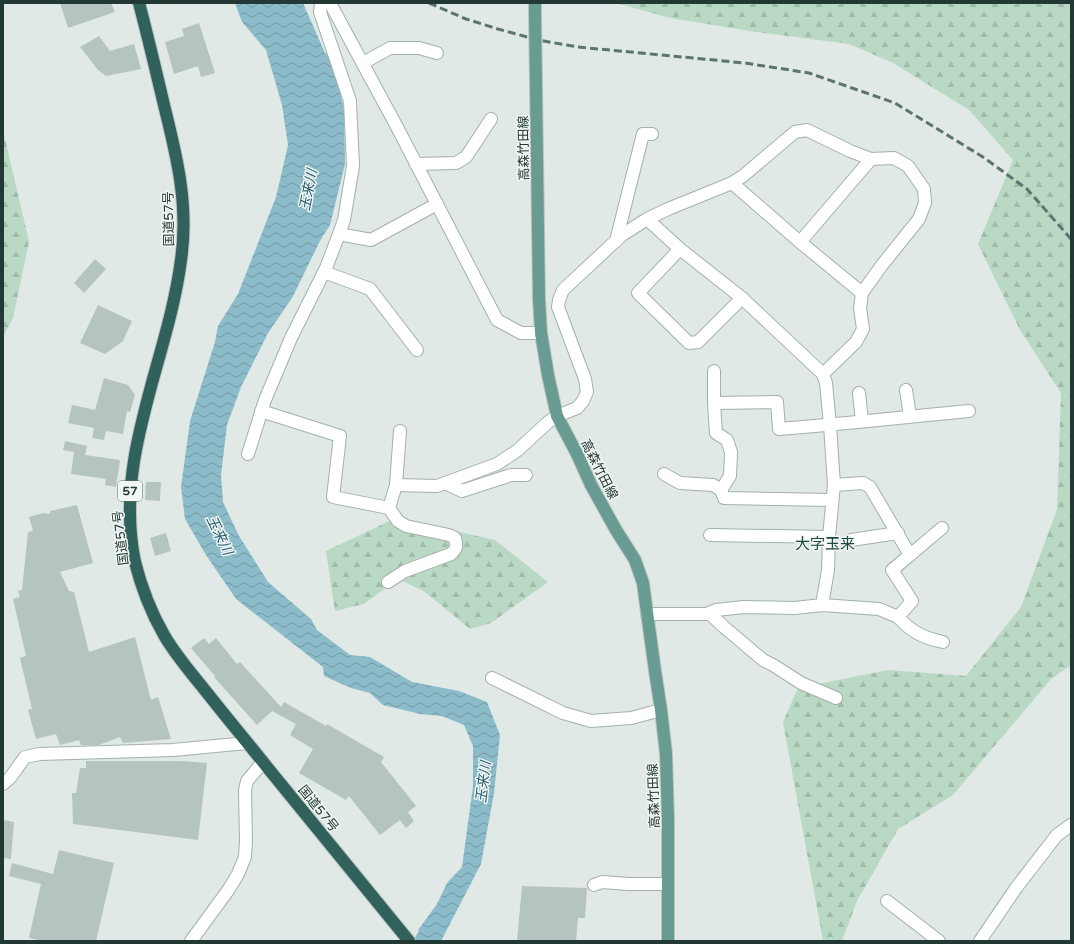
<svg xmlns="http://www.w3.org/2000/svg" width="1074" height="944" font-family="'Varela Round','Noto Sans JP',sans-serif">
  <defs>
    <pattern id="forest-firs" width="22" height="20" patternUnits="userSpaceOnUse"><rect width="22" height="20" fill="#bad9c5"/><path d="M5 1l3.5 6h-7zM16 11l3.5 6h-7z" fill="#a0bbaa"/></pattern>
    <pattern id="water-waves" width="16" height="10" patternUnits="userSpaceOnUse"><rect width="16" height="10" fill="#8cbbca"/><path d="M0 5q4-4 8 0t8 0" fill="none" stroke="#7299a5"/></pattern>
  </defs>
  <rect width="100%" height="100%" fill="#e0e9e6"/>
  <g fill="url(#forest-firs)">
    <polygon points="616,3 1071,3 1071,665 1051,679 953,795 898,829 857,901 842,941 823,941 783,722 798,688 888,670 966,676 1021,607 1057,509 1061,393 1020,330 978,244 1013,160 969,110 893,63 849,44 756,32 670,18"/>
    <polygon points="3,130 29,242 13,318 3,337"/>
    <polygon points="396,518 495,540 548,582 491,623 470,629 425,592 398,579 364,604 335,611 326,551"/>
  </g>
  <polygon fill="url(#water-waves)" points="235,3 303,3 325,53 334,61 344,111 345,164 330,225 321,239 292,298 268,333 241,387 227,425 221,475 223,502 239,536 268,582 311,619 317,630 350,655 370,657 412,682 459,691 487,702 500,735 494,793 481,864 441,941 413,941 419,931 418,930 437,904 447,883 462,867 473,786 473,746 464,725 442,716 420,714 383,705 370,693 351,688 324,676 323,667 236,599 206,555 185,519 181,487 190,421 215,342 218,326 238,294 276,197 288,145 282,105 266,50 242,22"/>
  <g fill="#b5c4bf">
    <polygon points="60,3 111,3 115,12 68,28"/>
    <polygon points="199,23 215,73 201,77 198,66 174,74 165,42 184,36 182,29"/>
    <polygon points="99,36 110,51 134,44 141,69 106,76 98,70 80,47"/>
    <polygon points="95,259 106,269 84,293 74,283"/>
    <polygon points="98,305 132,321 123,341 105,354 80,343"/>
    <polygon points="104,378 128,385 135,395 130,412 127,411 123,434 106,431 104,440 92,438 94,428 68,423 72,405 95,410"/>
    <polygon points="65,441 87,446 85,455 120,460 116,487 105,485 106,479 71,474 74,452 63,450"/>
    <polygon points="146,482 161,482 160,501 145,500"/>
    <polygon points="77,505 93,563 60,572 69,591 74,592 89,652 135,637 151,700 158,697 171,739 123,743 120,737 99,745 81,745 79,740 60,745 56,734 36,739 28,710 32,709 20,658 26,656 13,599 20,597 18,591 22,590 28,532 33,531 29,517 43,513 50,514 50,511"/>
    <polygon points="166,533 171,551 155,556 150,538"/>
    <polygon points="204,638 209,644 216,638 237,664 240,662 281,707 284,702 326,726 327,724 384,757 381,762 416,806 408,812 414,821 406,828 400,820 380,835 349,796 346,800 299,773 313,749 290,735 296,724 272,711 257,725 214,677 215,676 191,648"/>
    <polygon points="86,761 182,761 207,763 198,840 73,824 72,793 76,793 80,768 86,768"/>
    <polygon points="4,820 14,822 11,859 3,858"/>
    <polygon points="59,850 114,863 96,941 43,941 29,938 41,884 9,876 12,863 53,874"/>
    <polygon points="522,886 587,888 585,918 578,918 576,941 517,941"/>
  </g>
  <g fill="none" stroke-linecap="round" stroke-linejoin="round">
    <g stroke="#a3b0ad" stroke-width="14">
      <g id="minor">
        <polyline points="330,3 397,127 497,320 521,333 541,333"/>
        <polyline points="363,63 390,48 419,48 437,53"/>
        <polyline points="416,164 456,163 466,157 491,119"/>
        <polyline points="732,183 800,242 862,293"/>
        <polyline points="339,234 371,240 437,204"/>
        <polyline points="616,241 643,134 652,134"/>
        <polyline points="800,242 871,159"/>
        <polyline points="680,249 638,293 689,343 698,342 742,298"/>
        <polyline points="324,272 370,289 417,350"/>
        <polyline points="714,371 714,403 716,433 727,440 731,452 730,476 721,490"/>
        <polyline points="906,390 910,416"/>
        <polyline points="859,393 862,421"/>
        <path d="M714,403L777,402L779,429C843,424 906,417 969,411"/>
        <polyline points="261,411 340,436 333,497 389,508 396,485"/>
        <polyline points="400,431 396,485 437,486 497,464 518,450 547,423 557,416 577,408 583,401 587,392 585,379 558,307 559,300 563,290 622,235 647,219 668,209 732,183 743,176 795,132 807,130 850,151 871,159 894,158 908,166 924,189 925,203 919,219 882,265 862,293 860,308 863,329 856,342 823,374 742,298 680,249 647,219"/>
        <polyline points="248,454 265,400 291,338 326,268 339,234 344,220 353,166 350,101 320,12 321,3"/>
        <polyline points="664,474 680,483 713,485 721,490 724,498 832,500"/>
        <polyline points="445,483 462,491 511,475 526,475"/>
        <polyline points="710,535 829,537"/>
        <polyline points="851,540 898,533"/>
        <polyline points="910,555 942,528"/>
        <path d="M388,582L405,571L451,554C457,548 457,547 455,538L449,535L406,526L398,521L389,508"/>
        <polyline points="822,605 828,570 829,537 834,485 830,425 826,383 823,374"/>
        <polyline points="709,613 724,627 763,660 773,665 801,683 836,698"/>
        <polyline points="647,614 707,614 716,610 744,607 795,608 822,605 879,609 898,617 912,601 892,570 910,555 870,487 863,483 834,485"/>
        <path d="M898,617C911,632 924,638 943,642"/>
        <polyline points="492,678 563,713 591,721 631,718 661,710"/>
        <polyline points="3,784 10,778 25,757 40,754 173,750 247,743"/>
        <polyline points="594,885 602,882 629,884 668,884"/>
        <polyline points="887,901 939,941"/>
        <polyline points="191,941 229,889 238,874 245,857 246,841 245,790 247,781 263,762"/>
        <polyline points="980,941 1016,888 1057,835 1071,825"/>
      </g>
    </g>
    <g stroke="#bdc3c2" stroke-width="14">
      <g id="major">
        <polyline points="535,3 535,14"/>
        <polyline points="539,299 541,333 548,375 557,416 577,454 591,485 616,530 635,560 643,583 655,671 661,710 666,754 668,820 668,941"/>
      </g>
    </g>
    <g stroke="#bdc3c2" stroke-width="14">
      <path id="highway" d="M139,3C148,37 156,71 164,105C177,157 189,206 181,260C168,361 113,457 135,562C141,586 152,614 164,635C176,656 193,675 208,694C227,718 247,742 267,767C314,825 362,883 409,941"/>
    </g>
    <use href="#minor" stroke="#fff" stroke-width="12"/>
    <use href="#major" stroke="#689b92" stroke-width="12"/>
    <use href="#highway" stroke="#30625b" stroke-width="12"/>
    <polyline stroke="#5c746f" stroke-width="3" stroke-dasharray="8 4" stroke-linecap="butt" points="429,3 466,19 498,29 538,40 578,47 745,63 809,73 895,103 983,157 1027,189 1071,239"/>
    <g stroke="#bdc3c2" stroke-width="14" stroke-linecap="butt">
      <polyline id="major-bridge" points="535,14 539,299"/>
    </g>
    <use href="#major-bridge" stroke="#689b92" stroke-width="12"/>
  </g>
  <g text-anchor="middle" stroke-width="3" stroke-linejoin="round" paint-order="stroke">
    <rect fill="#f0f6f3" stroke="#60716d" stroke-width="1" x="118" y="481" width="24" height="20" rx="3"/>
    <g font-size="12" font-weight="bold" fill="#223834">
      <text x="130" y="495">57</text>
    </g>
    <g font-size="13" fill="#223834" stroke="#f0f6f3">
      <text transform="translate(523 148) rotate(-91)" y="5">高森竹田線</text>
      <text transform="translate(168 219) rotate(-91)" y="5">国道57号</text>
      <text transform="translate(600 469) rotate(63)" y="5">高森竹田線</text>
      <text transform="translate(120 538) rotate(-97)" y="5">国道57号</text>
      <text transform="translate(653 796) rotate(-92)" y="5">高森竹田線</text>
      <text transform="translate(319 808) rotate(51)" y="5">国道57号</text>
    </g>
    <g font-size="14" font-style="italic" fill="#225b6e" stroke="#f0f6f3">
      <text transform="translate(308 190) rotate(-79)" y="5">玉来川</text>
      <text transform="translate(220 535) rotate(64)" y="5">玉来川</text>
      <text transform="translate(483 782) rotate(-83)" y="5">玉来川</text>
    </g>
    <g font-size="15" fill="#204842" stroke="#f0f6f3">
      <text x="825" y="549">大字玉来</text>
    </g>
  </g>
  <rect width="1074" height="944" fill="none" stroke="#223834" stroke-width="8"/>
</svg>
